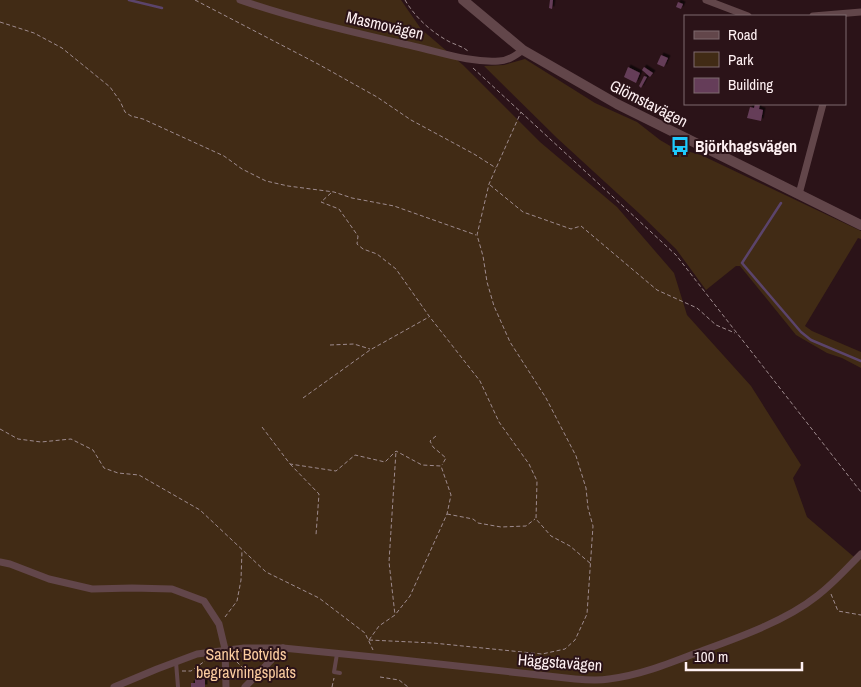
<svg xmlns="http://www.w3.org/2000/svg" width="861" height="687" font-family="'Archivo Narrow',sans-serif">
  <defs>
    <filter id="shadow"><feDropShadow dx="2.5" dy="-2.5" stdDeviation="0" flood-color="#0009"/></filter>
  </defs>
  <rect width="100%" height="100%" fill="#2b1318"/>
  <g fill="#412b15">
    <polygon points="0,0 401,0 421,29 463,65 540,142 617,207 674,273 687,315 751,386 801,465 793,478 807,517 854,557 861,559 861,687 0,687"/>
    <polygon points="525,59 595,103 637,122 660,140 672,147 701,155 861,231 861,239 858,238 805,326 812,331 861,352 861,368 842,358 827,353 796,335 740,266 736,266 706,290 676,249 641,215 557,138 484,66 504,65"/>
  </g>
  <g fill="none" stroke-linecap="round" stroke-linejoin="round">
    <g stroke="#5b446b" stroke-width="2.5">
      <polyline points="129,0 162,8"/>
      <polyline points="781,203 742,263 801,332 811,340 861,361"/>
    </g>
  </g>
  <g fill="#653d59" filter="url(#shadow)">
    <polygon points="550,0 553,0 552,9 549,8"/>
    <polygon points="678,2 683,4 681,9 676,7"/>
    <polygon points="661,55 668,58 664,67 657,64"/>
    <polygon points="628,67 640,73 636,83 624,77"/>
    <polygon points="644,67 653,73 650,77 642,70"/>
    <polygon points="644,76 647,77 641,88 639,86"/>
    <polygon points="755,104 760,104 759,109 763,110 761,121 747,118 750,107 754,108"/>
    <polygon points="195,679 205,679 205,687 191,687 191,683 195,683"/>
  </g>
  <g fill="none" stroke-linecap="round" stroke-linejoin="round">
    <g stroke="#9e8b8e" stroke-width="1" stroke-dasharray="4 2.5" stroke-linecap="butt">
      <polyline points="195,0 318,64 377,97 411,120 474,154 496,168"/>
      <path d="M405,0C415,17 430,31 448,41C455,45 463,46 469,52"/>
      <polyline points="0,22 34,33 62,48 110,87 120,101 125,112 131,116 143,119 224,156 242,169 266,181 288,186 334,192 352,198 394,206 476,235"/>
      <polyline points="473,68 676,255 861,492"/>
      <polyline points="490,185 523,212 571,229 581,226 657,290 697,308 716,325 735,333"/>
      <polyline points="331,193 321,202 339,209 358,236 357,244 363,249 377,254 396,269 429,316 480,381 499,422 529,464 537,481 536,519 551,536 570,546 591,564"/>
      <polyline points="330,345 354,344 370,349"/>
      <polyline points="303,398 370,350 429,317"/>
      <polyline points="262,427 290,464 336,471 355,455 385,462 396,451 422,465 441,466 451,495 447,514 410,596 395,615"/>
      <polyline points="0,429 18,439 41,442 71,439 93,450 104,468 118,473 139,475 200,510 266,572 319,598 365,633 373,650"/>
      <polyline points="436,436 430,441 433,447 446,458 442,465"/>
      <polyline points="290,464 319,494 316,535"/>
      <polyline points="447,514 473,519 478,523 501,527 526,526 535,519"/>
      <polyline points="831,594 838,611 861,615"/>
      <polyline points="225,617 237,601 241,580 242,550"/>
      <polyline points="369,640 433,643 542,654 565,649 575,640 587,614 593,526 588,508 586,488 576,456 546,398 510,342 494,306 487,282 483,256 477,235 489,184 521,112"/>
      <polyline points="369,640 379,626 395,615 389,562 396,451"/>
      <polyline points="232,657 249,674"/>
      <polyline points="182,671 191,671 205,661"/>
      <polyline points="380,677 399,680 408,687"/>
      <polyline points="332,687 334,678"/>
    </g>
    <g stroke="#62464a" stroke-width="4">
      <polyline points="337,654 334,672 340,673"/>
      <polyline points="176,662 178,687"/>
    </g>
    <g stroke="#62464a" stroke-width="7">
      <path d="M240,0C298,20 357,33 417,47C443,53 472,63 499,61C508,61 516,55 523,50"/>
      <polyline points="706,0 748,16"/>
      <polyline points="813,16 861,12"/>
      <polyline points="799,194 823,104"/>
      <polyline points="0,562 10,564 49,579 92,589 132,588 172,589 204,601 219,624 225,649 226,687"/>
      <path d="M114,687L157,669L197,654L244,648H283L384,658L575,679C586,680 598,681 609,679C642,675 673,662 704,650C740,637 787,620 817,596C833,584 847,568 861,554"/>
      <polyline points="245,687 283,648"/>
    </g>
    <polyline stroke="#62464a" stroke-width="10" points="463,0 523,50 617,104 861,225"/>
  </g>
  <defs>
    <g id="bus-bare" transform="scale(1.5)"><path d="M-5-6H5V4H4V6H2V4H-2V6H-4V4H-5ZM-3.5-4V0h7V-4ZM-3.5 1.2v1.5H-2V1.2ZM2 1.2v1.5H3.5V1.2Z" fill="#1ec9fd" stroke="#2b1318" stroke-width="2.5" paint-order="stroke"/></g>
  </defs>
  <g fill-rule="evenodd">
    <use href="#bus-bare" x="680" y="146"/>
  </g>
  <g text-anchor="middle" stroke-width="4" stroke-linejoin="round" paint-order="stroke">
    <g font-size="16" fill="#fef0f2" stroke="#2b1318">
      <text transform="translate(385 25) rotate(13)" y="6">Masmovägen</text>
      <text transform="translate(649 103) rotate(27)" y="6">Glömstavägen</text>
      <text transform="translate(560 662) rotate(4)" y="6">Häggstavägen</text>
    </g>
    <g font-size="16" font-weight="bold" fill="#fef0f2" stroke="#2b1318" text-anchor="start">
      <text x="695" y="152">Björkhagsvägen</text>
    </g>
    <g font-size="16" fill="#facb9e" stroke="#2b1318">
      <text x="246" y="660">Sankt Botvids<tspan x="246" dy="18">begravningsplats</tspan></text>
    </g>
  </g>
  <rect x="684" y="15" width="162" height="90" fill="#2b1318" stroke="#7f6b6f"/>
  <rect x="694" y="31" width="25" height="8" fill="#62464a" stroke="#7f6b6f"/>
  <text x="728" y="40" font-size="15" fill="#fef0f2">Road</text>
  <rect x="694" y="52" width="25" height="15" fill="#412b15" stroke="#7f6b6f"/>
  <text x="728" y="65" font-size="15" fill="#fef0f2">Park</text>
  <rect x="694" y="78" width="25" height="15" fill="#653d59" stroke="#7f6b6f"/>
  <text x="728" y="90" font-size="15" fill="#fef0f2">Building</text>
  <path d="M686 662v8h116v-8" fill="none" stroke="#fef0f2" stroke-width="2.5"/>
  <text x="694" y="662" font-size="15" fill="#fef0f2" stroke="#2b1318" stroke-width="4" paint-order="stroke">100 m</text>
</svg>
